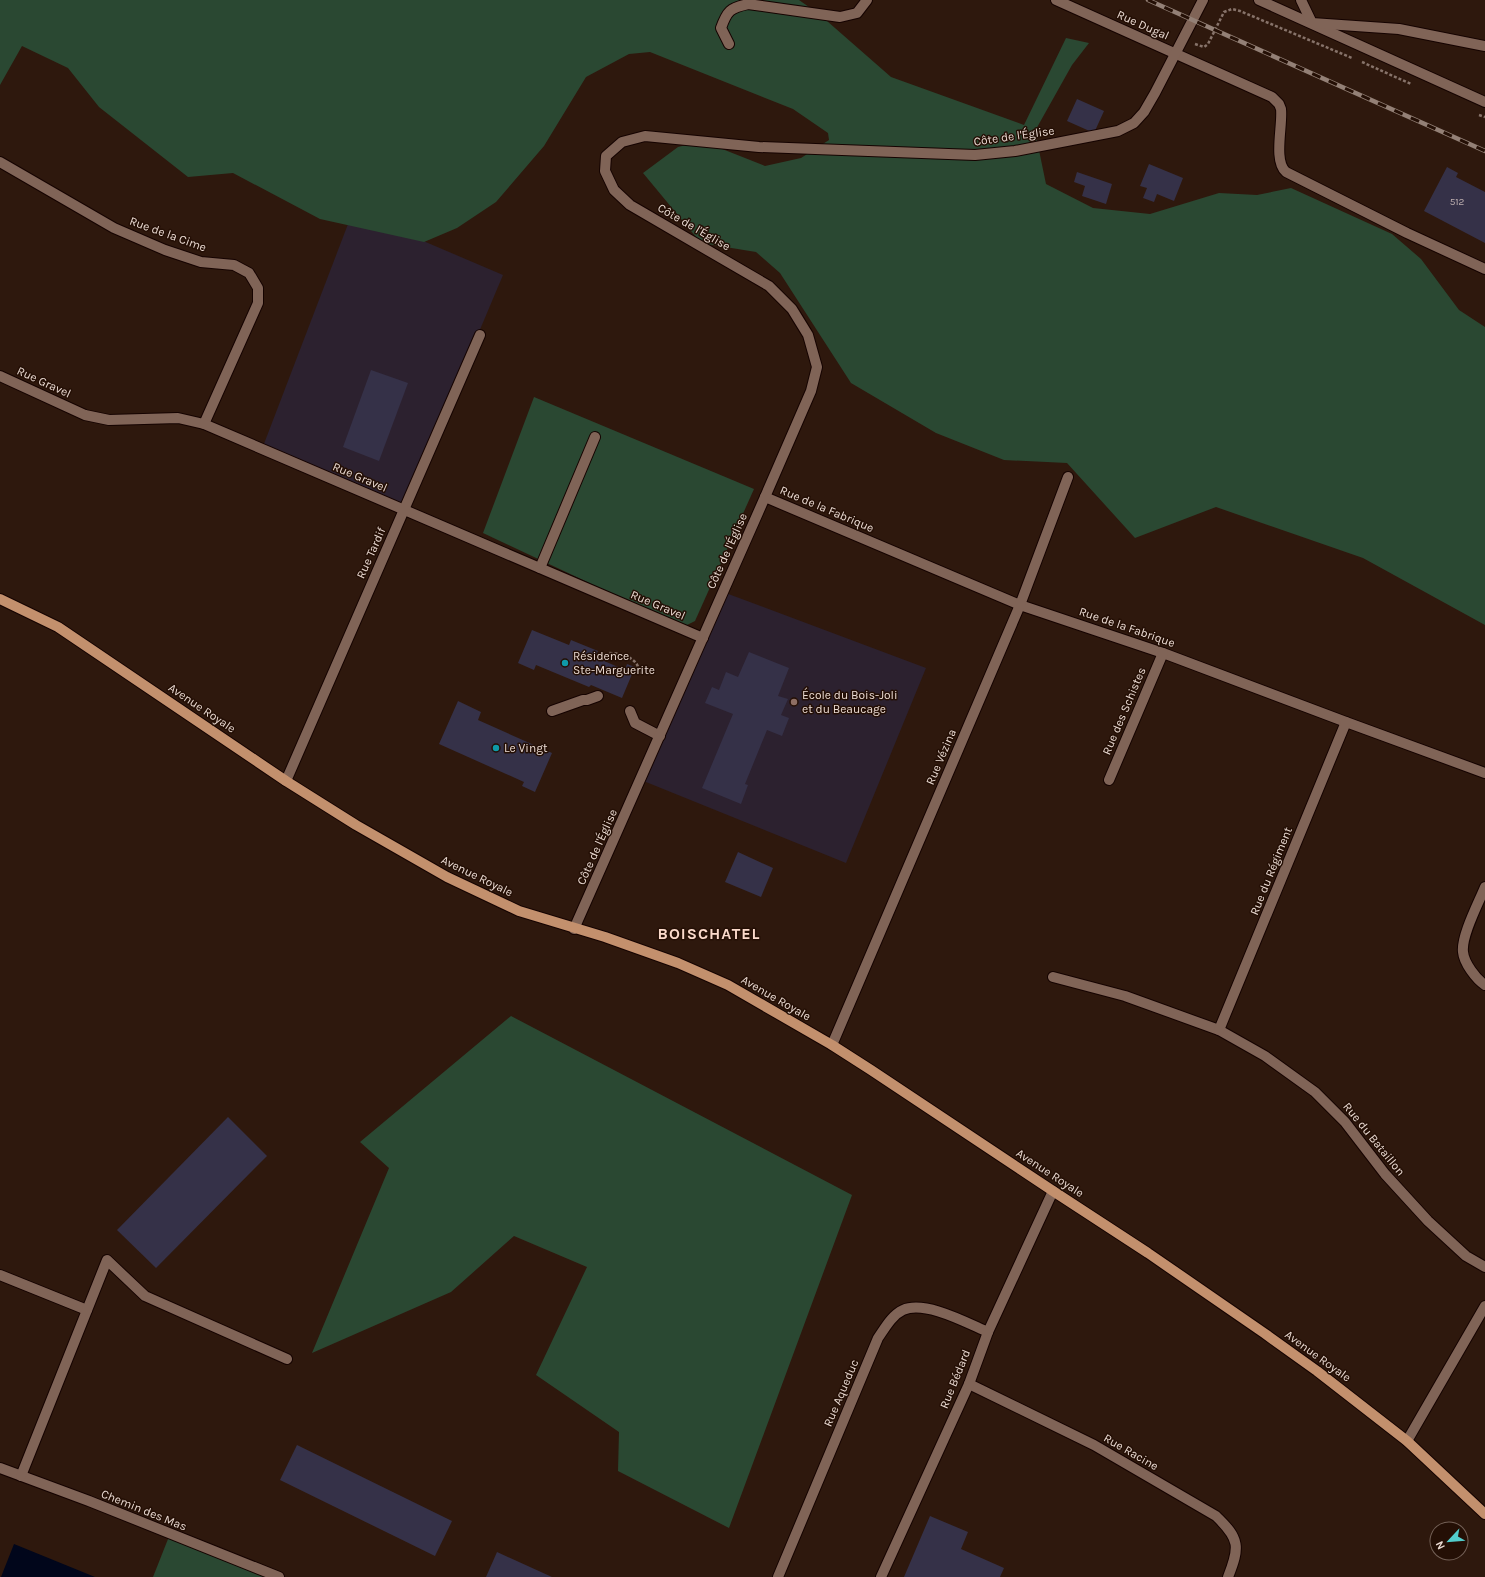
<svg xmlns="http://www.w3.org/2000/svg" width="1485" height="1577" font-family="Karla,sans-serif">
  <rect width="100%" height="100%" fill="#2e180d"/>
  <g fill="#2c212f">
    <polygon points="353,211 503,275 404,510 262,449"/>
    <polygon points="723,592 926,668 846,863 641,780"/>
  </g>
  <g fill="#2a4832">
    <polygon points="0,0 799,0 819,14 891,77 1024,125 1066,38 1089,43 1072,65 1035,131 1046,184 1093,208 1150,214 1219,193 1257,195 1291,188 1392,234 1421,259 1459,310 1485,327 1485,625 1363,558 1216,507 1135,538 1067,463 1004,460 936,433 851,383 780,273 756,252 701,243 643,173 678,147 702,141 765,166 801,158 829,140 828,133 793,109 650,52 629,54 586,77 544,146 496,202 457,228 424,242 320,219 233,173 188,177 99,107 68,68 22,46 0,85"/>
    <polygon points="534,397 754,489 695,621 683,627 483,533"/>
    <polygon points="511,1016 852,1195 729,1528 618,1471 619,1432 536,1375 587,1267 514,1236 451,1292 312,1353 389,1168 360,1142"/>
    <polygon points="170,1534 278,1577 153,1577"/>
  </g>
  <polygon fill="#01061b" points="14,1544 95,1577 1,1577"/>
  <g fill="#353148">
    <polygon points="1077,99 1104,111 1094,133 1067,121"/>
    <polygon points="1149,164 1183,178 1174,201 1157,194 1154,202 1143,198 1147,188 1140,186"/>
    <polygon points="1447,167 1458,173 1456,177 1485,192 1485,243 1424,211"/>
    <polygon points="1077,172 1112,184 1106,204 1082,196 1085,186 1074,182"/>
    <polygon points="371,370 408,383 379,461 343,447"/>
    <polygon points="532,630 569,645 571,640 598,651 595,657 625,670 627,664 635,667 622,698 591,685 589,687 536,665 534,670 518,663"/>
    <polygon points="749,652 789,668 778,696 788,699 781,715 789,718 782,736 767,730 745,784 748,785 741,804 702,788 733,714 705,703 712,687 719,690 726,672 738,677"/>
    <polygon points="458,701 481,712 478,720 552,753 535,792 522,786 524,782 439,744"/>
    <polygon points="738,852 773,868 761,897 725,882"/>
    <polygon points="228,1117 267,1156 156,1268 117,1230"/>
    <polygon points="297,1445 452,1521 435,1556 280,1480"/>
    <polygon points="930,1516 968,1532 961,1549 1004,1568 1000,1577 904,1577"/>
    <polygon points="497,1552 552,1577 486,1577"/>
  </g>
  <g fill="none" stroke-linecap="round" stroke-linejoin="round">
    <g stroke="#150300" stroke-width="12">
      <g id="minor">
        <path d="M1056,0L1272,97L1279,104L1281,109C1283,125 1273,161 1286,172L1407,233L1485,269"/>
        <polyline points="1259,0 1485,102"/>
        <polyline points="1301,0 1312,23 1399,29 1485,46"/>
        <path d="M729,44L721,28C727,11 730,8 748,4L840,17L857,13L867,0"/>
        <polyline points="0,162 114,228 165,250 201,262 234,265 249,273 258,288 258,303 204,424"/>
        <polyline points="0,376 85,415 109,420 178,418 204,424 703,638"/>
        <polyline points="765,497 1020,605 1163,653 1346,722 1485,773"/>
        <polyline points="540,568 595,437"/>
        <polyline points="552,711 583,700 587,700 598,696"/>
        <polyline points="630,711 635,723 660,736"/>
        <polyline points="1109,780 1163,653"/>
        <polyline points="286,781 480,335"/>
        <path d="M1485,887C1479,902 1461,936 1463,952C1464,963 1476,979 1485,985"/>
        <polyline points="574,929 765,497 811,391 817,367 808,335 792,309 769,286 630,205 614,190 605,171 606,156 622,142 645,136 759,147 975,155 1015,151 1118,131 1134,123 1144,112 1155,93 1203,0"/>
        <polyline points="1053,977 1125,996 1219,1030 1265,1056 1315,1092 1345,1122 1385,1174 1428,1221 1466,1256 1485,1267"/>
        <polyline points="1219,1030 1346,722"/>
        <polyline points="832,1045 1020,605 1068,477"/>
        <polyline points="0,1275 87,1310"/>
        <path d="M969,1384L1094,1445L1216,1516C1240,1539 1240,1547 1228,1577"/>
        <polyline points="1407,1441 1485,1306"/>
        <polyline points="0,1468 89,1501 279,1577"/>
        <polyline points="21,1476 107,1260 145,1296 287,1359"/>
        <path d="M778,1577L878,1338C885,1328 892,1315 903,1310C925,1300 967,1323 988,1332"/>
        <polyline points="881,1577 969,1384 988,1332 1053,1191"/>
      </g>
    </g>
    <g stroke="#150300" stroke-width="12">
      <polyline id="major" points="0,599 58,627 286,781 356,825 447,877 519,911 605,937 678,963 728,985 832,1045 871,1070 1053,1191 1148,1253 1264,1333 1317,1371 1407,1441 1485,1514"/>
    </g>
    <g stroke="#87736a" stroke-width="2.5" stroke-dasharray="3 2" stroke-linecap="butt">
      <polyline points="1195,44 1204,47 1208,44 1224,12 1232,9 1240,11 1352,58"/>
      <polyline points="1362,62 1411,84"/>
      <polyline points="1479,115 1485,117"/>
      <path d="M603,660L605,656L609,653C621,653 639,658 639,672L645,674"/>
    </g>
    <use href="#minor" stroke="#806457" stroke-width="10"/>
    <use href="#major" stroke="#c3906d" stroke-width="10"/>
    <g stroke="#938076" stroke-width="4.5">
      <polyline id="rail" points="1148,0 1485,151"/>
    </g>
    <use href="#rail" stroke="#240f05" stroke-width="3" stroke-dasharray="9" stroke-linecap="butt"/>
  </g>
  <g fill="#0f9aa8" stroke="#240f05" stroke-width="1.5">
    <circle cx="565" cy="663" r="4"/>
    <circle cx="496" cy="748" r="4"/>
  </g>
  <circle fill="#8d6e63" stroke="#240f05" stroke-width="1.5" cx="794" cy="702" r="4"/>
  <g text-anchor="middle" stroke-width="3" stroke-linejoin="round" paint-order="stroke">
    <g font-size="10" fill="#beb0b0">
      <text x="1457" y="205">512</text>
    </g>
    <g font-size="12" fill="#ebdbd3" stroke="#240f05">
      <text transform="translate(1143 25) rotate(24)" y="4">Rue Dugal</text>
      <text transform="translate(1014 136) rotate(-8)" y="4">Côte de l'Église</text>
      <text transform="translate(694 227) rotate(30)" y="4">Côte de l'Église</text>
      <text transform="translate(168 234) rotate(20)" y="4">Rue de la Cime</text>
      <text transform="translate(44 382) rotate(25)" y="4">Rue Gravel</text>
      <text transform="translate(360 477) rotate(23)" y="4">Rue Gravel</text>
      <text transform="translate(827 509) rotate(23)" y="4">Rue de la Fabrique</text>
      <text transform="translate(727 551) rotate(-66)" y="4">Côte de l'Église</text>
      <text transform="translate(371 553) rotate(-66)" y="4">Rue Tardif</text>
      <text transform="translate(658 605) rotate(23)" y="4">Rue Gravel</text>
      <text transform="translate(1127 627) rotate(19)" y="4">Rue de la Fabrique</text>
      <text transform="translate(202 708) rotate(34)" y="4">Avenue Royale</text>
      <text transform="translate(1124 711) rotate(-67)" y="4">Rue des Schistes</text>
      <text transform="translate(941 757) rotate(-67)" y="4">Rue Vézina</text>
      <text transform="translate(597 847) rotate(-66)" y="4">Côte de l'Église</text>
      <text transform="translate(1271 871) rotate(-68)" y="4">Rue du Régiment</text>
      <text transform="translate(477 876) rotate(26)" y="4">Avenue Royale</text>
      <text transform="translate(776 998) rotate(30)" y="4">Avenue Royale</text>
      <text transform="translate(1374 1139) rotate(51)" y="4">Rue du Bataillon</text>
      <text transform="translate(1050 1173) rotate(33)" y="4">Avenue Royale</text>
      <text transform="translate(1318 1356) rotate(36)" y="4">Avenue Royale</text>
      <text transform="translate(955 1379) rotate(-68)" y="4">Rue Bédard</text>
      <text transform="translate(841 1393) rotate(-67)" y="4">Rue Aqueduc</text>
      <text transform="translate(1131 1452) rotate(30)" y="4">Rue Racine</text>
      <text transform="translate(144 1510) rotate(22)" y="4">Chemin des Mas</text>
    </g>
    <g font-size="12" fill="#ebdbd3" stroke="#240f05" text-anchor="start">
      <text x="573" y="660">Résidence<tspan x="573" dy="14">Ste-Marguerite</tspan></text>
      <text x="802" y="699">École du Bois-Joli<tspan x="802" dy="14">et du Beaucage</tspan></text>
      <text x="504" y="752">Le Vingt</text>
    </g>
    <g font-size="16" font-weight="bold" letter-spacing="1" fill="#fbdacb" stroke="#240f05">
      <text x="709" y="939">BOISCHATEL</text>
    </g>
  </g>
  <g transform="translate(1449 1541) rotate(244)"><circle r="19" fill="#240f05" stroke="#746157"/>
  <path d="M0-3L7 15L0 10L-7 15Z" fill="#52cdcc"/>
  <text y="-6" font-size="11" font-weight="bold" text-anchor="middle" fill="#ebdbd3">N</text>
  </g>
</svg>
